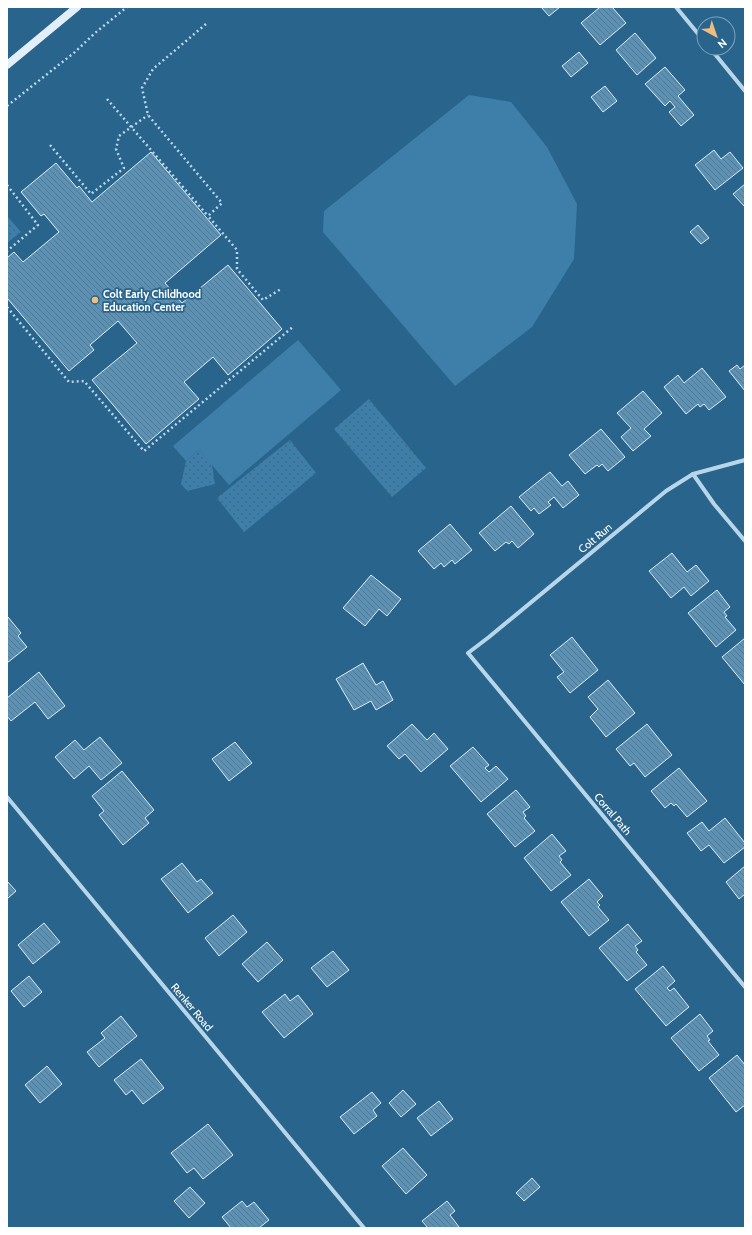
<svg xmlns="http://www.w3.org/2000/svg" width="752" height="1235" font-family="Cabin,sans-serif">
  <defs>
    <pattern id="park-dots" width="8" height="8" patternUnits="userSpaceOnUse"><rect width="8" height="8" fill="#3d7fa8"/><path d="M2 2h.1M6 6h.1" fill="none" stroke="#44687f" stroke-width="1.8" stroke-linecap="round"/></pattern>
    <pattern id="building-back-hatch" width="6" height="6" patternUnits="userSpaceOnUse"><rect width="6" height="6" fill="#5992b6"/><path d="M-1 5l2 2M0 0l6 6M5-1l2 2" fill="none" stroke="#547a91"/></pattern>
  </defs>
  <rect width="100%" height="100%" fill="#29648c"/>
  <g fill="url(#park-dots)">
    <polygon points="7,216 21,232 7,243"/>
    <polygon points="369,399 426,468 392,497 334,429"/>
    <polygon points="290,440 316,473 244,532 217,498"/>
    <polygon points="199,450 212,465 215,484 187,491 181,484 186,461"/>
  </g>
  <g fill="#3d7fa8">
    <polygon points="469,95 511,102 547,147 577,204 574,259 532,327 455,386 323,232 324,211"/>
    <polygon points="298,340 341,390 229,485 199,450 186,461 173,446"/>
  </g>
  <g fill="url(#building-back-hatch)" stroke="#dcedf8">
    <polygon points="541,7 560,7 549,16"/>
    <polygon points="600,7 612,7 626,23 600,45 581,23"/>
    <polygon points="635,33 656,58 637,75 616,50"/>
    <polygon points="579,52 588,63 571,77 562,66"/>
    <polygon points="665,67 685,90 678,96 694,115 681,126 669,112 675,107 670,101 665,106 645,84"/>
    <polygon points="605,86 617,101 603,112 591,97"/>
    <polygon points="714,150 721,159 730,152 743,168 715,190 695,165"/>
    <polygon points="151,152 221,235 165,283 182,303 228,265 282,329 228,375 213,357 184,382 199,399 146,444 92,380 137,343 118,321 90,345 94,350 69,371 7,298 7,258 14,252 23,262 59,232 44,214 41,216 21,192 56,163 77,188 79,186 92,202"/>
    <polygon points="745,184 745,207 733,194"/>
    <polygon points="698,225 709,238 701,244 690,232"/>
    <polygon points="737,365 740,369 745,365 745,391 729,371"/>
    <polygon points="702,368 726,397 709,410 704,404 700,407 698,404 686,414 664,387 678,375 684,383"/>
    <polygon points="643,391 662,413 644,429 651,436 633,451 621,437 631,428 617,413"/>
    <polygon points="601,429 625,457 608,471 602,464 599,467 597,465 585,474 569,455"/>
    <polygon points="550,472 562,486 568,481 579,495 563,508 554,497 548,502 551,505 539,514 534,508 531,511 519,497"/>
    <polygon points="511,506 534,534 518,548 512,541 509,544 506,542 495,551 479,533"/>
    <polygon points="450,524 472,550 455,564 452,560 444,567 441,563 434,569 418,551"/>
    <polygon points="672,553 687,572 696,565 709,581 691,596 684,587 671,598 649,571"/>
    <polygon points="371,575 401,599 387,616 379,609 365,626 343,608"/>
    <polygon points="717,590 730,607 724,612 727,616 725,617 736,630 716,647 688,613"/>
    <polygon points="8,617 21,633 18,636 27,647 7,663 7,618"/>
    <polygon points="572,637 598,670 570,693 557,677 564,672 550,655"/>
    <polygon points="745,638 745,685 722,657"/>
    <polygon points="363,663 376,685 383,681 393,700 376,710 371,701 354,710 336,679"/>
    <polygon points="39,672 65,706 48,719 35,702 11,721 7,716 7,698"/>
    <polygon points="608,680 635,713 606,737 590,717 598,709 588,697"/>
    <polygon points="412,724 427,740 434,733 448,749 421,772 405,754 399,759 387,746"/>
    <polygon points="647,724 672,755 645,777 634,763 630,766 616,749"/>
    <polygon points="100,737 122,763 101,780 89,766 74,779 55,757 75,740 84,750"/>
    <polygon points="235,742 252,763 229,781 212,759"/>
    <polygon points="473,747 489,765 485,768 489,772 496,766 508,779 481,802 450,766"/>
    <polygon points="679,768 707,801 687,817 676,804 674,806 671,803 665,808 651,791"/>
    <polygon points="122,771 154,810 145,818 149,823 123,845 99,815 104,811 92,796"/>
    <polygon points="516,790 530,807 523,812 526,816 524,818 535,831 515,847 487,814"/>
    <polygon points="725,818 745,843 745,847 724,863 709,845 701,851 687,833 702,822 709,831"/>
    <polygon points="552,834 566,851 559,856 562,860 560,862 571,875 551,891 524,858"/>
    <polygon points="182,863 197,882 201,879 213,893 188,913 161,879"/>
    <polygon points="745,866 745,894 739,899 726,882"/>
    <polygon points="589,879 603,896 597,902 600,905 598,907 609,920 589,936 561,902"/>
    <polygon points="7,881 16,891 7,899"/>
    <polygon points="233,915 247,932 219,956 205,938"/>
    <polygon points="44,923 60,942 33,964 18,945"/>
    <polygon points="628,924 642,941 635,946 638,950 636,952 647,965 627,981 599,948"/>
    <polygon points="267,942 283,960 258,982 242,964"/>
    <polygon points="333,951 349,970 327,987 311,968"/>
    <polygon points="663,966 675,981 667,988 670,991 674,988 689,1007 666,1026 635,989"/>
    <polygon points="29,976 42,992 24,1007 11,991"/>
    <polygon points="285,994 290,1001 298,995 313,1014 284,1038 262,1012"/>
    <polygon points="700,1014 713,1031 707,1036 710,1040 708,1041 719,1055 699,1071 671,1038"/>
    <polygon points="121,1016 137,1036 99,1067 87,1052 105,1038 101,1033"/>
    <polygon points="737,1055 745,1065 745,1076 744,1077 745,1078 745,1105 736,1112 709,1078"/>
    <polygon points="141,1059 164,1088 143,1104 132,1090 126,1095 114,1080"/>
    <polygon points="47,1066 62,1084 40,1103 25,1085"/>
    <polygon points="403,1090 416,1104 401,1117 389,1103"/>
    <polygon points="372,1092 381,1103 373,1110 377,1116 354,1134 340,1117"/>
    <polygon points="439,1101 453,1119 431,1136 417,1118"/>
    <polygon points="208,1124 233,1155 203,1179 194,1168 187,1173 171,1153"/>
    <polygon points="403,1148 427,1175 406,1194 382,1166"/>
    <polygon points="532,1178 540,1187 524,1201 516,1193"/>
    <polygon points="190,1187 205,1203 189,1218 174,1201"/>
    <polygon points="242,1201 247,1207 254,1202 269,1220 259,1228 231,1228 222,1217"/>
    <polygon points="447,1201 455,1211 450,1215 459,1227 457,1228 428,1228 422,1221"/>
  </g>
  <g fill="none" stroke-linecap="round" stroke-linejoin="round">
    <g stroke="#b8d6ea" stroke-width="2.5" stroke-dasharray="2 3" stroke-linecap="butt">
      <polyline points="206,24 153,69 142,88 148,115 222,203 208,216 237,250 237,269 263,300 281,289"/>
      <polyline points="107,99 208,216"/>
      <polyline points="7,106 75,52 95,33 127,7"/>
      <polyline points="50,145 91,194 124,168 116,149 119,136 148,115"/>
      <polyline points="7,185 38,225 7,251"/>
      <polyline points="7,307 69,382 84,381 144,451 294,326"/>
    </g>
    <g stroke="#b8d6ea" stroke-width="4">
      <polyline points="676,7 704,41"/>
      <polyline points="710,48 745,91"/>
      <polyline points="745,460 693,474 666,491 489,637 468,653 745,987"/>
      <polyline points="693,474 714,504 745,541"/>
      <polyline points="7,797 364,1228"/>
    </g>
    <polyline stroke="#e2eff8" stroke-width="8" points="7,65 77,7"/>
  </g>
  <circle fill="#f1bd7e" stroke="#29648c" stroke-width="1.5" cx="95" cy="300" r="4"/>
  <g text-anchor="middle" stroke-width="3.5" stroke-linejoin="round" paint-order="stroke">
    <g font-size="11" font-weight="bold" fill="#fff" stroke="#29648c" text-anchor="start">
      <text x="103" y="298">Colt Early Childhood<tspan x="103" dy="13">Education Center</tspan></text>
    </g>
    <g font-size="11" fill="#fff" stroke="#29648c">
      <text transform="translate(595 538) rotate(-40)" y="4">Colt Run</text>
      <text transform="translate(613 814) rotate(50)" y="4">Corral Path</text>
      <text transform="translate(192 1007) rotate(50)" y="4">Renker Road</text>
    </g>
  </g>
  <rect width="752" height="1235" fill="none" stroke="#ffffff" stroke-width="16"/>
  <g transform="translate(716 36) rotate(140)"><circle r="19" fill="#29648c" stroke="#7fa2ba"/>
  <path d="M0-3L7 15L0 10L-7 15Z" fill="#f1bd7e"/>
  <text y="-6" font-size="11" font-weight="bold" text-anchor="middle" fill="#ffffff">N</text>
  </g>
</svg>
